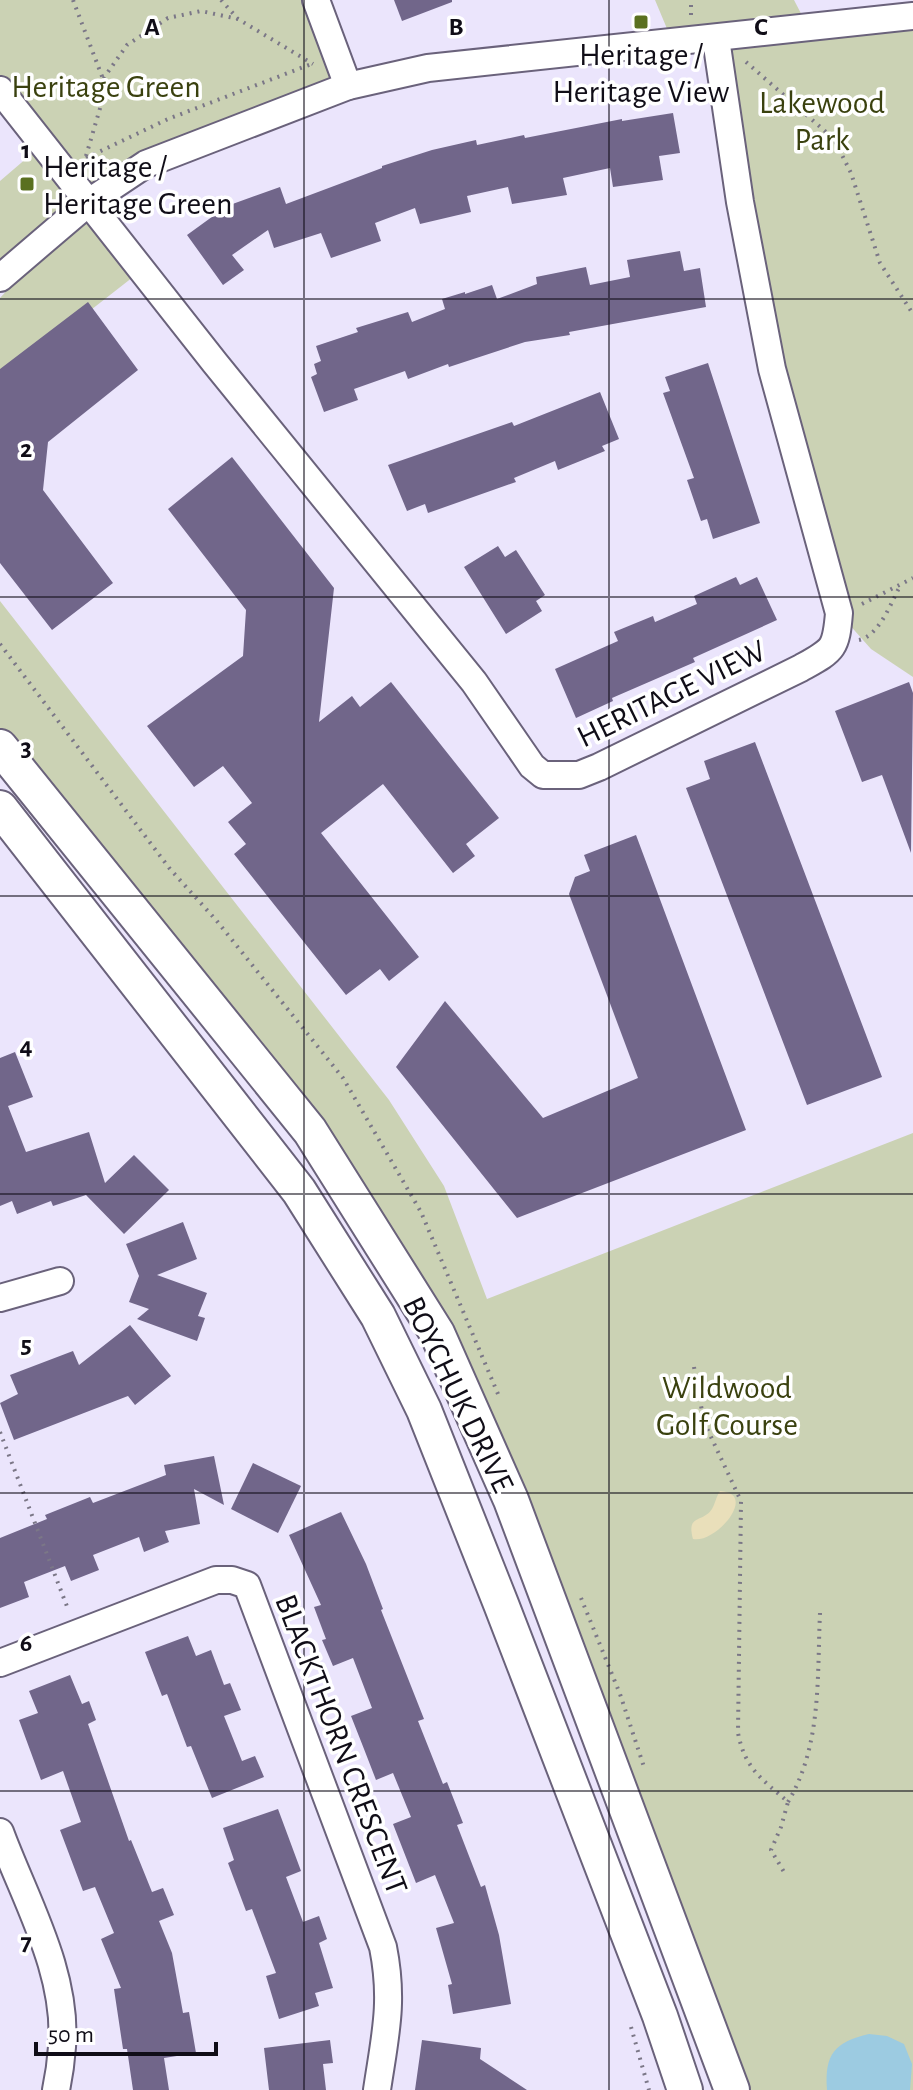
<svg xmlns="http://www.w3.org/2000/svg" width="913" height="2090" font-family="'Alegreya Sans',sans-serif">
  <rect width="100%" height="100%" fill="#ebe5fc"/>
  <g fill="#cbd2b4">
    <polygon points="0,0 316,0 344,84 89,202 142,270 0,381 0,298 85,206 0,263 0,181 42,145 0,90"/>
    <polygon points="655,0 794,0 808,27 913,21 913,677 871,649 839,613 803,487 717,39 673,43"/>
    <polygon points="0,601 389,1100 444,1186 487,1299 913,1133 913,2090 729,2090 437,1333 310,1131 0,747"/>
  </g>
  <path fill="#e9dfba" d="M720,1491C759,1493 716,1544 693,1539C686,1514 703,1523 712,1509C715,1504 716,1497 720,1491Z"/>
  <path fill="#9ccbe1" d="M869,2034L887,2036L904,2044L912,2064L910,2090H827C824,2054 835,2042 869,2034Z"/>
  <g fill="#71668a">
    <polygon points="394,0 452,0 452,2 402,21"/>
    <polygon points="673,113 680,153 659,156 663,180 613,187 610,168 563,178 567,195 512,204 508,187 467,196 471,212 420,224 415,208 375,223 381,241 331,258 321,233 274,248 268,230 232,255 244,270 223,285 187,235 227,206 280,187 286,204 382,168 382,166 432,150 476,140 477,145 524,135 525,138 622,119 622,121"/>
    <polygon points="680,251 684,271 700,268 706,307 569,332 570,335 525,342 449,367 448,364 408,379 405,371 354,389 358,400 324,412 311,377 317,374 314,364 321,361 316,346 358,332 356,328 408,312 412,322 445,309 442,299 465,292 465,294 492,285 497,299 537,284 536,277 586,267 590,285 630,277 627,260"/>
    <polygon points="88,302 138,370 48,442 43,490 113,583 52,630 0,563 0,369"/>
    <polygon points="708,363 760,523 713,539 707,519 701,521 687,480 694,478 663,393 670,391 665,377"/>
    <polygon points="600,392 619,439 602,446 605,451 558,470 555,461 514,478 516,482 428,513 425,504 407,511 388,465 512,422 514,426"/>
    <polygon points="232,457 334,588 319,722 352,696 360,707 391,682 499,818 466,844 475,856 453,873 383,784 321,833 419,957 389,981 380,969 346,995 234,854 246,844 228,822 252,803 223,766 194,787 147,726 243,656 246,610 168,509"/>
    <polygon points="498,546 505,557 516,550 545,595 536,601 542,611 506,634 464,567"/>
    <polygon points="736,577 740,585 757,577 777,620 693,658 695,662 612,698 613,701 576,718 555,669 618,641 614,632 653,616 655,622 697,604 694,596"/>
    <polygon points="909,682 913,693 911,853 882,775 862,782 835,711"/>
    <polygon points="755,742 882,1077 807,1105 686,788 710,779 704,761"/>
    <polygon points="636,835 746,1130 517,1218 396,1067 445,1001 543,1118 638,1078 569,894 575,877 590,871 584,855"/>
    <polygon points="15,1052 33,1097 8,1106 26,1152 89,1132 105,1183 134,1155 169,1190 124,1234 86,1195 53,1206 51,1201 17,1214 12,1201 0,1206 0,1058"/>
    <polygon points="183,1222 197,1259 157,1275 207,1293 198,1316 205,1318 197,1341 137,1319 149,1309 129,1302 139,1276 126,1244"/>
    <polygon points="130,1325 171,1376 135,1405 128,1396 14,1440 0,1403 18,1394 10,1375 73,1351 79,1365"/>
    <polygon points="214,1456 224,1505 194,1489 200,1524 165,1531 169,1542 144,1552 139,1537 93,1555 99,1570 71,1581 65,1566 24,1582 29,1597 0,1608 0,1538 47,1519 45,1515 90,1497 93,1503 166,1475 164,1465"/>
    <polygon points="253,1463 301,1486 278,1533 231,1509"/>
    <polygon points="341,1512 366,1564 383,1609 381,1610 424,1719 418,1721 443,1784 447,1782 463,1823 457,1825 481,1887 485,1885 499,1935 511,2004 453,2014 448,1985 452,1984 436,1928 454,1923 435,1875 416,1883 393,1824 411,1817 393,1773 376,1780 364,1749 351,1716 372,1708 353,1658 333,1666 322,1640 326,1639 314,1607 321,1605 289,1535"/>
    <polygon points="188,1636 196,1656 211,1650 224,1685 230,1683 241,1710 224,1716 242,1761 255,1756 264,1777 212,1798 191,1746 187,1747 167,1694 162,1696 145,1652"/>
    <polygon points="70,1675 82,1704 89,1701 96,1720 88,1724 129,1841 131,1840 152,1892 163,1888 174,1915 159,1921 172,1953 183,2013 189,2012 196,2053 164,2058 169,2090 133,2090 127,2049 123,2049 114,1989 121,1988 101,1939 114,1933 95,1887 83,1891 60,1830 81,1822 63,1771 41,1780 19,1720 38,1713 29,1691"/>
    <polygon points="278,1809 301,1871 286,1877 303,1922 319,1916 327,1939 319,1943 333,1988 315,1993 319,2006 279,2019 266,1976 276,1973 252,1909 246,1911 228,1863 234,1860 223,1828"/>
    <polygon points="330,2040 333,2063 323,2064 326,2090 269,2090 264,2048"/>
    <polygon points="422,2040 481,2048 480,2059 527,2090 415,2090"/>
  </g>
  <g fill="none" stroke-linecap="round" stroke-linejoin="round">
    <g stroke="#6a627b" stroke-width="30">
      <g id="minor">
        <polyline points="316,0 348,86"/>
        <path d="M0,90L215,363L474,682L532,766L543,775H579L599,767L801,668C833,650 836,650 839,613L772,369L740,202L716,39"/>
        <polyline points="0,278 89,202 146,164 348,86 428,68 913,16"/>
        <polyline points="0,1298 60,1281"/>
        <path d="M0,1663L216,1580H232L247,1585L383,1947C394,2002 385,2036 377,2090"/>
        <path d="M0,1832C25,1900 68,1972 62,2047C61,2061 59,2076 56,2090"/>
      </g>
    </g>
    <g stroke="#6a627b" stroke-width="38">
      <g id="major">
        <polyline points="0,747 310,1131 437,1333 511,1500 732,2090"/>
        <polyline points="0,808 299,1191 378,1316 424,1410 501,1604 660,2016 685,2090"/>
      </g>
    </g>
    <g stroke="#7b7787" stroke-width="4" stroke-dasharray="2 6" stroke-linecap="butt">
      <polyline points="73,0 103,79"/>
      <polyline points="221,0 238,19 313,64"/>
      <polyline points="691,15 691,0"/>
      <polyline points="746,62 834,139 851,173 880,263 913,314"/>
      <polyline points="86,156 101,105 103,79 127,45 168,18 201,11 238,19"/>
      <polyline points="86,158 168,119 314,63"/>
      <polyline points="862,604 913,578"/>
      <path d="M859,640C879,636 891,603 900,586"/>
      <polyline points="0,644 170,869 216,920 343,1078 421,1212 498,1394"/>
      <path d="M694,1367L704,1422L741,1501L738,1733C745,1769 762,1779 788,1802L781,1827L771,1850L784,1872"/>
      <polyline points="0,1432 68,1609"/>
      <polyline points="581,1598 620,1694 645,1770"/>
      <path d="M788,1802C822,1745 817,1677 820,1613"/>
      <polyline points="631,2027 649,2090"/>
    </g>
    <use href="#minor" stroke="#fff" stroke-width="26"/>
    <use href="#major" stroke="#fff" stroke-width="34"/>
  </g>
  <path fill="none" stroke="#100d17" stroke-width="2" stroke-opacity="0.55" d="M304,0V2090M609,0V2090M0,299H913M0,597H913M0,896H913M0,1194H913M0,1493H913M0,1791H913"/>
  <g fill="#5a7020" stroke="#fff" stroke-width="3">
    <rect x="633" y="14" width="16" height="16" rx="4"/>
    <rect x="19" y="176" width="16" height="16" rx="4"/>
  </g>
  <g text-anchor="middle" stroke-width="7" stroke-linejoin="round" paint-order="stroke">
    <g font-size="32" fill="#100d17" stroke="#fff">
      <text x="641" y="65">Heritage /<tspan x="641" dy="37">Heritage View</tspan></text>
      <text x="43" y="177" text-anchor="start">Heritage /<tspan x="43" dy="37">Heritage Green</tspan></text>
    </g>
    <g font-size="32" fill="#3a410f" stroke="#fff">
      <text x="106" y="97">Heritage Green</text>
      <text x="822" y="113">Lakewood<tspan x="822" dy="37">Park</tspan></text>
      <text x="727" y="1398">Wildwood<tspan x="727" dy="37">Golf Course</tspan></text>
    </g>
    <g font-size="32" fill="#100d17" stroke="#fff">
      <text transform="translate(671 693) rotate(-26)" y="11">HERITAGE VIEW</text>
      <text transform="translate(459 1394) rotate(64)" y="11">BOYCHUK DRIVE</text>
      <text transform="translate(342 1744) rotate(69)" y="11">BLACKTHORN CRESCENT</text>
    </g>
  </g>
  <g font-size="26" text-anchor="middle" font-weight="bold" fill="#100d17" stroke="#fff" stroke-width="7" stroke-linejoin="round" paint-order="stroke">
    <text x="152" y="35">A</text>
    <text x="456" y="35">B</text>
    <text x="761" y="35">C</text>
    <text x="26" y="158">1</text>
    <text x="26" y="457">2</text>
    <text x="26" y="756">3</text>
    <text x="26" y="1054">4</text>
    <text x="26" y="1353">5</text>
    <text x="26" y="1651">6</text>
    <text x="26" y="1950">7</text>
  </g>
  <path d="M36 2042v12h180v-12" fill="none" stroke="#100d17" stroke-width="4"/>
  <text x="48" y="2042" font-size="24" fill="#100d17" stroke="#ffffff" stroke-width="6" paint-order="stroke">50 m</text>
</svg>
